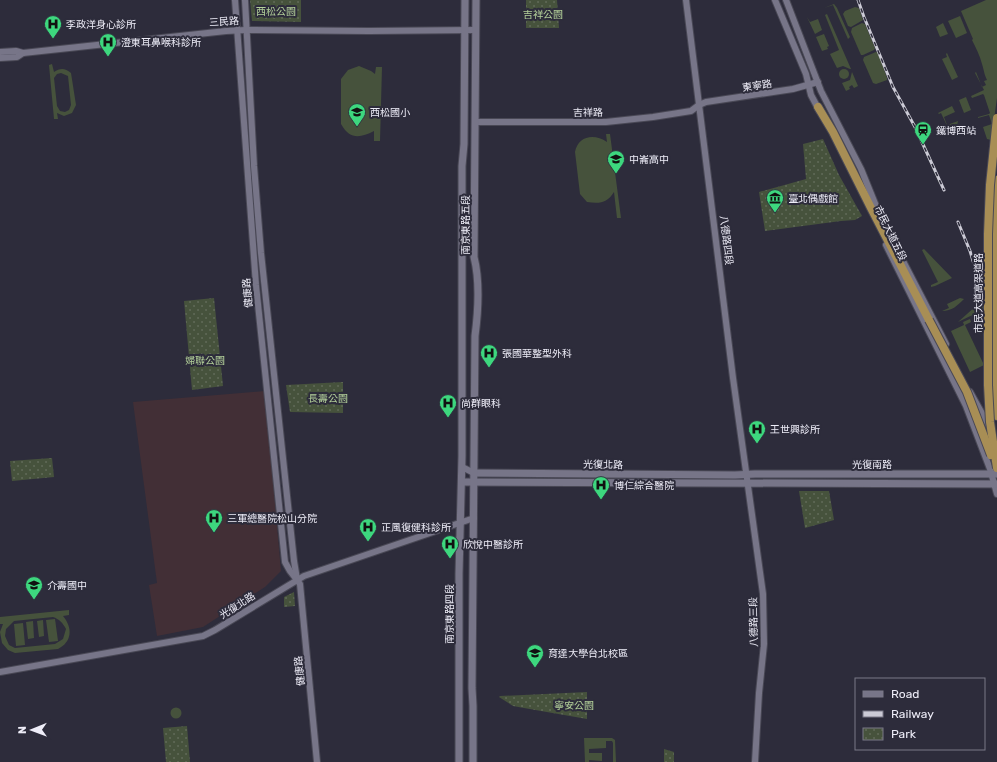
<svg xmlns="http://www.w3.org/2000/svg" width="997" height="762" font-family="Rubik,'Noto Sans TC',sans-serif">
  <defs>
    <pattern id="park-dots" width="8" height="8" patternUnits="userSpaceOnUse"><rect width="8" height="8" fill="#46523c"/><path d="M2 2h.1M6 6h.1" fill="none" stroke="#616b59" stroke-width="1.8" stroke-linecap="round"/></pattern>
  </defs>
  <rect width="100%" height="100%" fill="#2d2c3b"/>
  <polygon fill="#422f36" points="265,391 281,571 265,587 203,627 157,636 149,585 157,583 133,402"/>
  <g fill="#46523c" fill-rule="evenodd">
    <path d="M986,0H997V98L991,140L987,139L983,127L992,124L989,115L978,118V117L989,114L990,113L984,95L983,94L972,98L971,96L984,90L975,73L976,72L982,87L986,85L984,81L987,80C984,74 984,70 982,64C980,56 976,48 972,40L973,39L961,11Z"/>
    <polygon points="834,4 837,8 850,37 848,39 833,5 824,8"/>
    <polygon points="855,7 859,8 863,20 851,27 848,26 843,14 845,11"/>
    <polygon points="827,14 851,69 850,69 843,66 837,68 830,54 839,50 825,15"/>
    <polygon points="960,16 967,33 956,38 948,21"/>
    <polygon points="807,17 810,22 818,19 822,30 815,34"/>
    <polygon points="862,23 865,24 875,48 874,50 863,55 861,55 851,32 852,28"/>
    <polygon points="943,23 948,34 940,37 936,27"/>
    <polygon points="824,34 829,46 827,47 828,49 822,51 816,37"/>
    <polygon points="876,52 878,52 887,78 887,80 876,84 873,83 863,60 864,57"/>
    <polygon points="947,53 958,77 952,80 942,59 947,57 946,54"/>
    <path d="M52,64L54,72C60,68 65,68 71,73L76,105L72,113L64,116L57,113L58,119H54L49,65ZM61,73L68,76L71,105L69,110L65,112L60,111L57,106L54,78L57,74Z"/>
    <path d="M359,66L371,71L375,74L376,67H382L380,141H374V131C360,138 350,140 341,124V79L348,70Z"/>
    <circle cx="844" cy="74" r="5"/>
    <polygon points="852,72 858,86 854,88 852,85 849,87 850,89 846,91 842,83 850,80"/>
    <polygon points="966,97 971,110 964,113 959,100"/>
    <polygon points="952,106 955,112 944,117 947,125 958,121 957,126 959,133 956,127 949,130 941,113 939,114 938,113"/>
    <polygon points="914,124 916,124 941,182 939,183 913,125"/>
    <path d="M606,134H610L621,218H617L614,192C607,203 600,204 587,202L580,194L575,152C578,136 594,133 607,142Z"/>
    <polygon points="924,249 952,278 935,286 931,287 931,285 938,282 922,250"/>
    <path d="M960,298L964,299C957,306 952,311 942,311L949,308L947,304Z"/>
    <path d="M985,298L996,313C978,312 974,314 958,322Z"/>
    <polygon points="970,319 971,322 965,325 984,365 970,372 951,331 964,325 963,322"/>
    <path d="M69,610V615L63,616C73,628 72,642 58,649L15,653L8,650L2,643L0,632L3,624H0V617ZM53,617C59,619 63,623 66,629L63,639L55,644L15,648L9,645L5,636L6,629L14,621Z"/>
    <polygon points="55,619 58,641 49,642 46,620"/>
    <polygon points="43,620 44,636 39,637 37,621"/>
    <polygon points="33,621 34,638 28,639 26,622"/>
    <polygon points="23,623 25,645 16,646 14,624"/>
    <circle cx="176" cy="713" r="5.5"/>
    <polygon points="584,738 612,738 615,740 616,762 613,762 613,743 612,741 606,741 606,748 589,749 589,753 602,753 602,761 589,760 589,762 585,762"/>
  </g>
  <g fill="url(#park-dots)">
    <polygon points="250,0 301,0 301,22 252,21"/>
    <polygon points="526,0 557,0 559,28 526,28"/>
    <polygon points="823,139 839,175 862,216 855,220 841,221 765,231 759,192 806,179 803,144"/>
    <polygon points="214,298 223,386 192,390 184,301"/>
    <polygon points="343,382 343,413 290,412 286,385"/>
    <polygon points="52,458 54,477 12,481 10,461"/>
    <polygon points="799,491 829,491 834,520 805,528"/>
    <polygon points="294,592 295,606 284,607 284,597"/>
    <polygon points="587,692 587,719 524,708 513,706 499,697 500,696"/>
    <polygon points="187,726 190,762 166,762 163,728"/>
    <polygon points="664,749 674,752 674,762 664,762"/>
  </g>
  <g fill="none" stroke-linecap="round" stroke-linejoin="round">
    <g stroke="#494855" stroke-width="8">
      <g id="tertiary">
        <polyline points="235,0 256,285 285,562 290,571 300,584 317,762"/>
        <polyline points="245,0 254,166 261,253 294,561 297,579"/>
        <polyline points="686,0 733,378 763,594 764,644 759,693 755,762"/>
        <polyline points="775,0 806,74 811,95 819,110"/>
        <polyline points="786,0 821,91 861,169 876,206 889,234 946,344"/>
        <polyline points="0,52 16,51 23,53"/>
        <polyline points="0,58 17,57 23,53 226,31 246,30 369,31 475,30"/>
        <polyline points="475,122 606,122 653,117 691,111 699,105 706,102 793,89 818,82"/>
        <polyline points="886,245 966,406 990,469 997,494"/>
        <polyline points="970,392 989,426"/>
        <polyline points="462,467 474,473"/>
        <polyline points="0,672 203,636 215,630 304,576 474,518"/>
      </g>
    </g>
    <g stroke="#494855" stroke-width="9">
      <g id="secondary">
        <polyline points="474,473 735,475 755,474 997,474"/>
        <polyline points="462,482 997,484"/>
        <polyline points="459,762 459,574 462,456 462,166 464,144 465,0"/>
        <path d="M473,762V706L472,688L475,336C478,313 480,281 474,257L476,0"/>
      </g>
    </g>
    <g stroke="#494855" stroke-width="10">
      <g id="trunk">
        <polyline points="818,107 833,132 871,208 929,320"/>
        <polyline points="997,180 995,204 994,277 997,416"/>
      </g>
    </g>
    <use href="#tertiary" stroke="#777588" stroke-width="6"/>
    <use href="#secondary" stroke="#777588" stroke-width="7"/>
    <use href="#trunk" stroke="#a88e55" stroke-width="8"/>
    <g stroke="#cbcad5" stroke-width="3">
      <g id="rail">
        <polyline points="858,0 864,17 893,87 915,127 944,190"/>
        <polyline points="958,222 970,251 977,274"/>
      </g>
    </g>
    <use href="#rail" stroke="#2d2c3b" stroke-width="1.5" stroke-dasharray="4.5" stroke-linecap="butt"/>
    <g stroke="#494855" stroke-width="10" stroke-linecap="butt">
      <g id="trunk-bridge">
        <polyline points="997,118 990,185 988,234 988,385 990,422 997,468"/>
        <polyline points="929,320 967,392 991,455"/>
      </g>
    </g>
    <use href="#trunk-bridge" stroke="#a88e55" stroke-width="8"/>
  </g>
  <defs>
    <g id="hospital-pin" transform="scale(0.9)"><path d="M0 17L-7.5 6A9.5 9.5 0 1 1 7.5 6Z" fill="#3dd77e" stroke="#2d2c3b"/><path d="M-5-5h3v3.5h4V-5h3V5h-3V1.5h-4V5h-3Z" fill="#111"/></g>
    <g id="school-pin" transform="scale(0.9)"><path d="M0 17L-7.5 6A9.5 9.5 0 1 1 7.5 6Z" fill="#3dd77e" stroke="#2d2c3b"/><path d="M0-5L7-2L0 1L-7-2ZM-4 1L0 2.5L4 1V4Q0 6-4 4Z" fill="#111"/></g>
    <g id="station-pin" transform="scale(0.9)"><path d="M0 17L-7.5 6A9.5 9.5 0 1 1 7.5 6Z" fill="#3dd77e" stroke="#2d2c3b"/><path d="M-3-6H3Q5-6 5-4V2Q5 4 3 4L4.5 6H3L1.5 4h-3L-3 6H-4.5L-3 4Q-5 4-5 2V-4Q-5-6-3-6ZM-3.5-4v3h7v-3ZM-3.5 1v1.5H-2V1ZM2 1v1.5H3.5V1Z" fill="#111"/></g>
    <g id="museum-pin" transform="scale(0.9)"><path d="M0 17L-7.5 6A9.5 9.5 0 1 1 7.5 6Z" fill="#3dd77e" stroke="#2d2c3b"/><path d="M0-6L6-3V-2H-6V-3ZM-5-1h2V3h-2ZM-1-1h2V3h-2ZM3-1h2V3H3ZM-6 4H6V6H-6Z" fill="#111"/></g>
    <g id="university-pin" transform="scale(0.9)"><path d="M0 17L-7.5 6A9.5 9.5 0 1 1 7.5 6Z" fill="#3dd77e" stroke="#2d2c3b"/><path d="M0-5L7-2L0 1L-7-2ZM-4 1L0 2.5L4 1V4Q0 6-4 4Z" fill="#111"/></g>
  </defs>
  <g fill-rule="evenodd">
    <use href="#hospital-pin" x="53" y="24"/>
    <use href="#hospital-pin" x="108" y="42"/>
    <use href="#school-pin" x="357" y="112"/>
    <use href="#station-pin" x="923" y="130"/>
    <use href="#school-pin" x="616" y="159"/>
    <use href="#museum-pin" x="775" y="198"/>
    <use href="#hospital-pin" x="489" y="353"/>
    <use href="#hospital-pin" x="448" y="403"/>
    <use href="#hospital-pin" x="757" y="429"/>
    <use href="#hospital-pin" x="601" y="485"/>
    <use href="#hospital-pin" x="214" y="518"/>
    <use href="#hospital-pin" x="368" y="527"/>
    <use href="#hospital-pin" x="450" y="544"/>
    <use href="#school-pin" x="34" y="585"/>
    <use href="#university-pin" x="535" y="653"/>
  </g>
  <g text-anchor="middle" stroke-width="4" stroke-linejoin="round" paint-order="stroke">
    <g font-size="10" fill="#b3d099" stroke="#2d2c3b">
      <text x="276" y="15">西松公園</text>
      <text x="543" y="18">吉祥公園</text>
      <text x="205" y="364">婦聯公園</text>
      <text x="328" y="402">長壽公園</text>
      <text x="574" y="709">寧安公園</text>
    </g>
    <g font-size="10" fill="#eeedf8" stroke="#2d2c3b">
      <text transform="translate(224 21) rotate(-4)" y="4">三民路</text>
      <text transform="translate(757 85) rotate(-9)" y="4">東寧路</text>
      <text transform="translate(588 112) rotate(-1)" y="4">吉祥路</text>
      <text transform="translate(465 225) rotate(-90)" y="4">南京東路五段</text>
      <text transform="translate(891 233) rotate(64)" y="4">市民大道五段</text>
      <text transform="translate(727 240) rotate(83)" y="4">八德路四段</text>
      <text transform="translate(247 293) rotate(-95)" y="4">健康路</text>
      <text transform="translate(978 293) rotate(-90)" y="4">市民大道高架道路</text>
      <text transform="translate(603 464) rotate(1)" y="4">光復北路</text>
      <text x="872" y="468">光復南路</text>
      <text transform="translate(237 605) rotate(-32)" y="4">光復北路</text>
      <text transform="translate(449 614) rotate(-90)" y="4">南京東路四段</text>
      <text transform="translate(753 622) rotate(-91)" y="4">八德路三段</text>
      <text transform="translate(299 671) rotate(-96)" y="4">健康路</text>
    </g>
    <g font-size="10" fill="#eeedf8" stroke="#2d2c3b" text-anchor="start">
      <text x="66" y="28">李政洋身心診所</text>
      <text x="121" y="46">澄東耳鼻喉科診所</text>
      <text x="370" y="116">西松國小</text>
      <text x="936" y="134">鐵博西站</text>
      <text x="629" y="163">中崙高中</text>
      <text x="788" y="202">臺北偶戲館</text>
      <text x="502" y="357">張國華整型外科</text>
      <text x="461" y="407">尚群眼科</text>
      <text x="770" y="433">王世興診所</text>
      <text x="614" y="489">博仁綜合醫院</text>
      <text x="227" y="522">三軍總醫院松山分院</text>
      <text x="381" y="531">正風復健科診所</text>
      <text x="463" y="548">欣悅中醫診所</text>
      <text x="47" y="589">介壽國中</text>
      <text x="548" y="657">育達大學台北校區</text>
    </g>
  </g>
  <rect x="855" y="678" width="130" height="72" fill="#2d2c3b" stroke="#7a7987"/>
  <rect x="863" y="691" width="20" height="6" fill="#777588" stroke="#7a7987"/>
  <text x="891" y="698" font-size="12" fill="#eeedf8">Road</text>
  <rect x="863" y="711" width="20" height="6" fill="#cbcad5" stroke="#7a7987"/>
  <text x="891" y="718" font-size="12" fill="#eeedf8">Railway</text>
  <rect x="863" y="728" width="20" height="12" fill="url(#park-dots)" stroke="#7a7987"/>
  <text x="891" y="738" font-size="12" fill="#eeedf8">Park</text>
  <g transform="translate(32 730) rotate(269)" stroke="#2d2c3b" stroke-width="3" paint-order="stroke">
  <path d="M0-3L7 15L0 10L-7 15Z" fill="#eeedf8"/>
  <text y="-6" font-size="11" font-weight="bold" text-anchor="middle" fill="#eeedf8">N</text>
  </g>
</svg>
